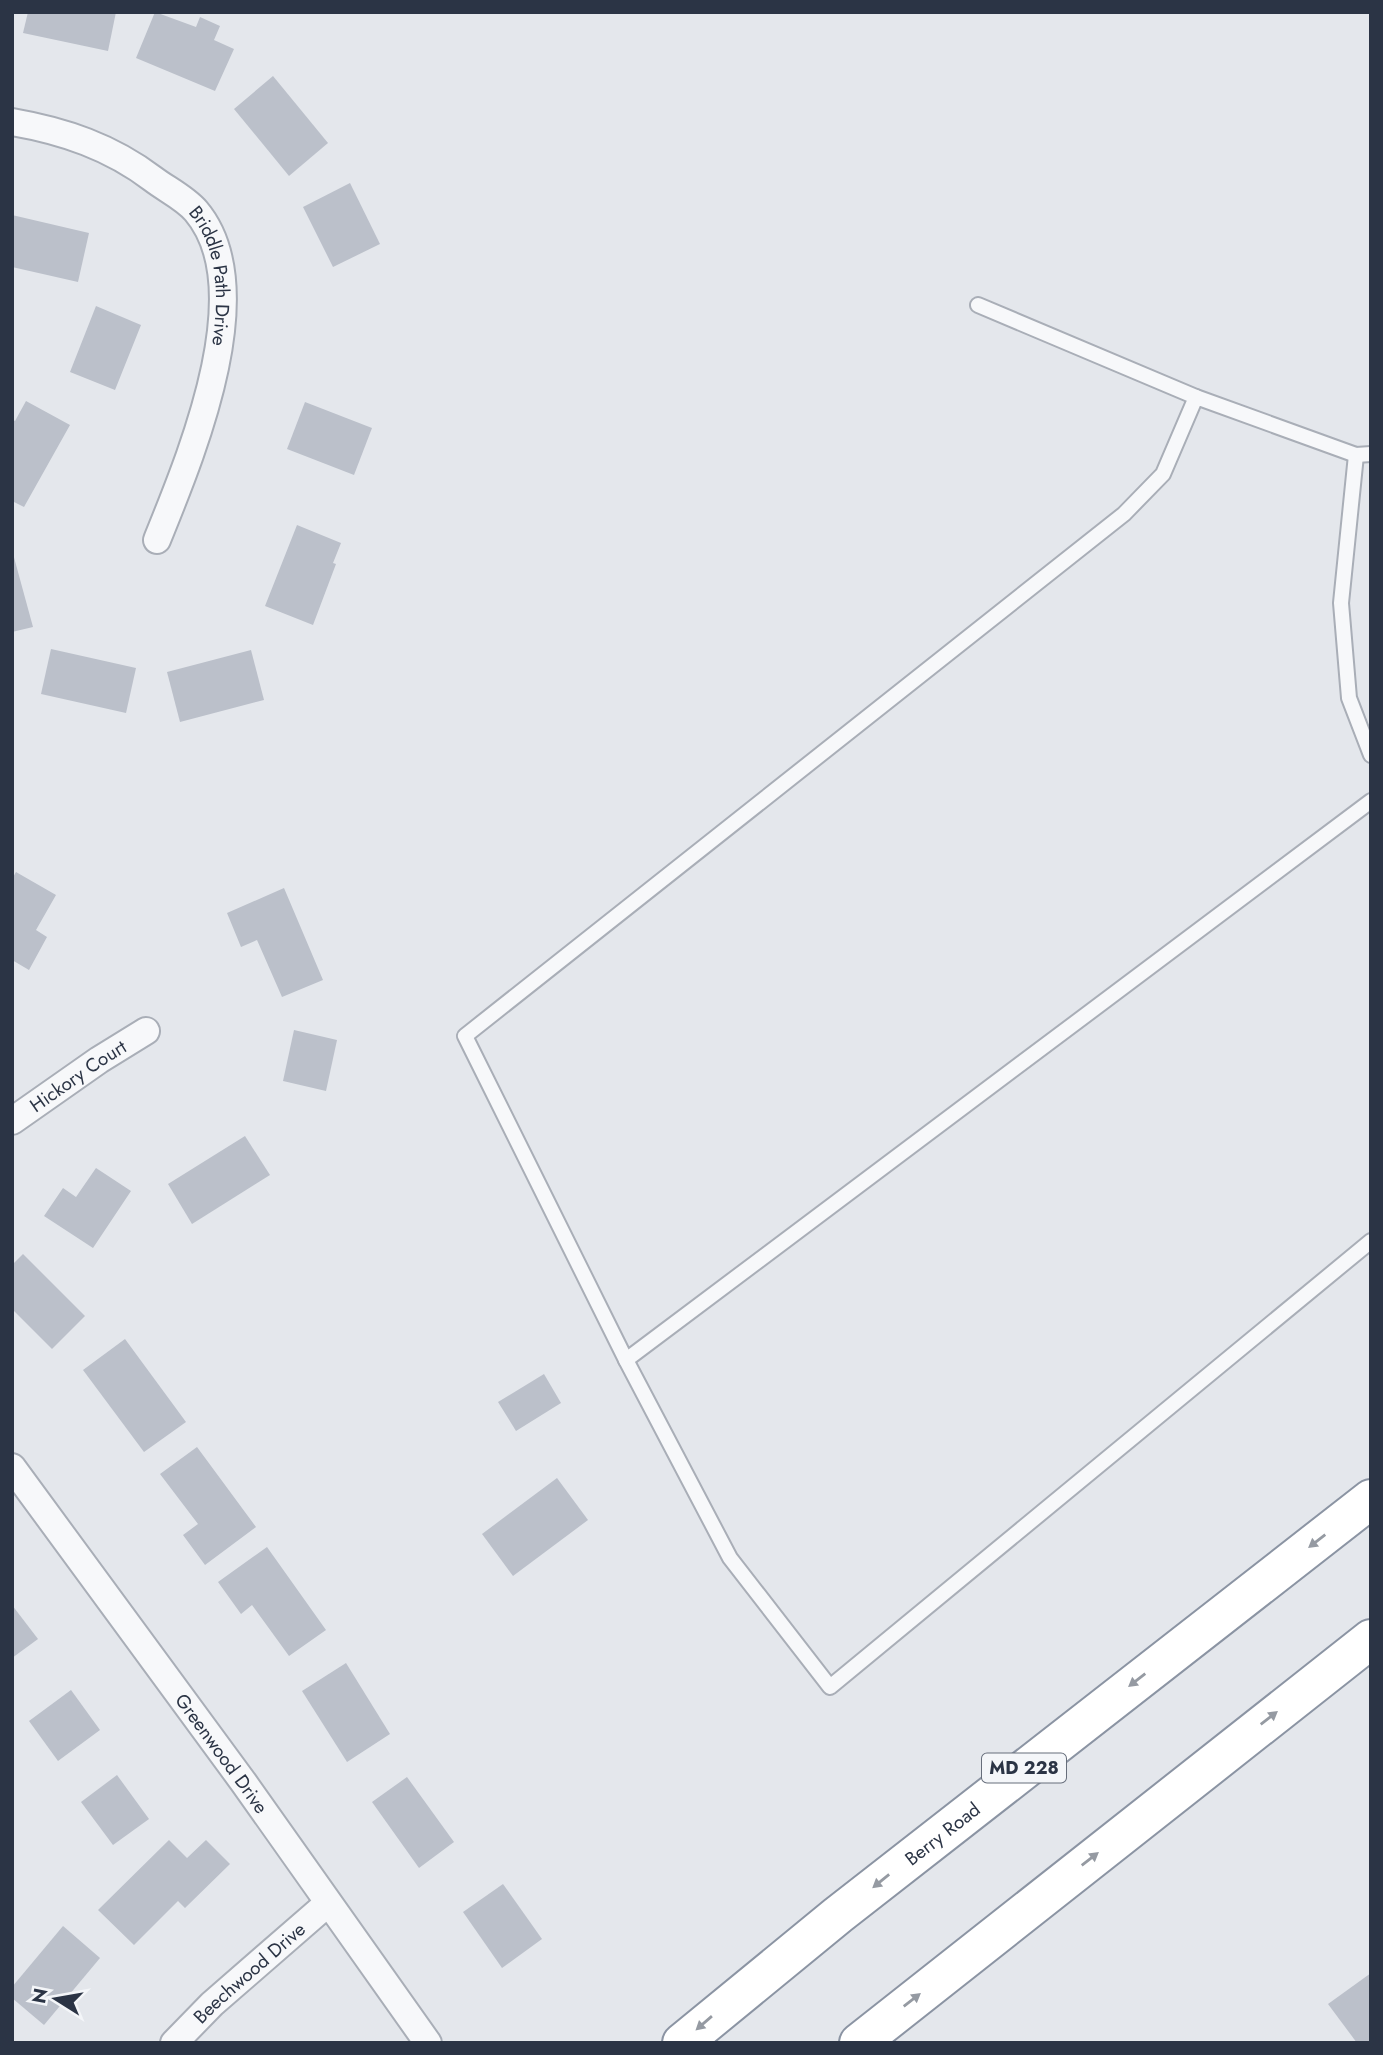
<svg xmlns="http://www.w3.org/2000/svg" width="1383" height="2055" font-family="Jost,sans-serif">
  <rect width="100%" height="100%" fill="#e4e7ec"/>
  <g fill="#bbc0ca">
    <polygon points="28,12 116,12 108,51 23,33"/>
    <polygon points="155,12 196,27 200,17 220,26 214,40 234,49 215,91 136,58"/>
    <polygon points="273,76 328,143 289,176 234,109"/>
    <polygon points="350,183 380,244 333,267 303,207"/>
    <polygon points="12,215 89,233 78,282 12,267"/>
    <polygon points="96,306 141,325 115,390 70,372"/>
    <polygon points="26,401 70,425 24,507 12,501 12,419 15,421"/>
    <polygon points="305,402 372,428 354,475 287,449"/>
    <polygon points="297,525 341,543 333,563 336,564 313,625 265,606"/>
    <polygon points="12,550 33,627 12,632"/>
    <polygon points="51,649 136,668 126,713 41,694"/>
    <polygon points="251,650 264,700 180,722 167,672"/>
    <polygon points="16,872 56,895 36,930 47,937 29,970 12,960 12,879"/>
    <polygon points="284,888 323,980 282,997 257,940 241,947 227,913"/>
    <polygon points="294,1030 337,1040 326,1091 283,1081"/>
    <polygon points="245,1136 270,1175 192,1224 168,1184"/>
    <polygon points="96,1168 131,1191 93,1248 44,1216 63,1188 76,1197"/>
    <polygon points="23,1254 85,1316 52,1349 12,1309 12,1265"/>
    <polygon points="125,1339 186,1422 144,1452 83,1370"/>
    <polygon points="544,1374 561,1403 516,1431 498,1402"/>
    <polygon points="197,1447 256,1527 205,1565 183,1535 198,1524 160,1474"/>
    <polygon points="557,1478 588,1520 513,1576 482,1534"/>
    <polygon points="267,1547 326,1630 289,1656 252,1605 241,1614 218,1582"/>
    <polygon points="12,1605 38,1639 12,1658"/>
    <polygon points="346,1663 390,1734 347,1762 302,1691"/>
    <polygon points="71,1690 100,1730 58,1761 29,1721"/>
    <polygon points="117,1775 149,1819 113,1845 81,1802"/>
    <polygon points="407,1777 454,1842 419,1868 372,1802"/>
    <polygon points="169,1840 187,1858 206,1840 230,1864 185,1908 178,1901 134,1945 98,1910"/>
    <polygon points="503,1884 542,1939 502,1968 463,1912"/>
    <polygon points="63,1926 100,1958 44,2025 12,1998 12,1987"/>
    <polygon points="1371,1973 1371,2043 1357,2043 1328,2004"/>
  </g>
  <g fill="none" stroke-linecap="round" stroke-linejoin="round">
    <g stroke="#a9aeb7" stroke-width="18">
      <g id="service">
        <polyline points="978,305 1196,397"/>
        <polyline points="1371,454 1356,455 1196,397 1163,474 1124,514 465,1036 626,1360 730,1558 830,1687 1371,1241"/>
        <polyline points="1356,455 1341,603 1349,698 1371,755"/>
        <polyline points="626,1360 1371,801"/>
      </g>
    </g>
    <g stroke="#a9aeb7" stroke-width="30">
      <g id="minor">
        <path id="s1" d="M12,122C64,131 111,147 153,179C166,189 185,198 196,211C262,289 190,458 157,540"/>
        <path id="s2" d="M12,1121L99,1060L146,1031"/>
        <path id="s3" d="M12,1467L244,1783L428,2043"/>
        <path id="s4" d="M174,2043L212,2004L327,1904"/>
      </g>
    </g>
    <g stroke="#8b94a3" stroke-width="42">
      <g id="trunk">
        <path id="s5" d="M682,2043L838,1915L1371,1499"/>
        <polyline points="859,2043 1371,1639"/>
      </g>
    </g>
    <use href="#service" stroke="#f7f8fa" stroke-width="14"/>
    <use href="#minor" stroke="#f7f8fa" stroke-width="26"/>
    <use href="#trunk" stroke="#fff" stroke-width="38"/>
  </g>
  <defs><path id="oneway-solid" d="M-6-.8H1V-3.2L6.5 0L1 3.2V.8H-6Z" transform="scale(1.75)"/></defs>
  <g fill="#959aa2">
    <use href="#oneway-solid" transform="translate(1317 1541) rotate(142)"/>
    <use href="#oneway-solid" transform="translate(1137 1680) rotate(142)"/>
    <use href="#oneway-solid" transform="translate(1269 1718) rotate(-38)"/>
    <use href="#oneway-solid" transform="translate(1090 1859) rotate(-38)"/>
    <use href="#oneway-solid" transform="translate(881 1881) rotate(141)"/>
    <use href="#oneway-solid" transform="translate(912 2000) rotate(-38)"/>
    <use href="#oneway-solid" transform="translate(704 2023) rotate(139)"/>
  </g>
  <g text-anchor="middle" stroke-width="6" stroke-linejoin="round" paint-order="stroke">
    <rect fill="#f4f6f9" stroke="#676e7b" stroke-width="2" x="982" y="1753.5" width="84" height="29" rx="5"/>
    <g font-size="18" font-weight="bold" fill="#2b3445">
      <text x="1024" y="1774">MD 228</text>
    </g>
    <g font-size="19" fill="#2b3445" stroke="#f4f6f9">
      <text dy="7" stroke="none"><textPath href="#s1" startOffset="276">Briddle Path Drive</textPath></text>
      <text dy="7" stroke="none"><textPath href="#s2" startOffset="80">Hickory Court</textPath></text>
      <text dy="7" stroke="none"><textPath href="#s3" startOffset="355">Greenwood Drive</textPath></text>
      <text dy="7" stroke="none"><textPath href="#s5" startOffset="334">Berry Road</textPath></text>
      <text dy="7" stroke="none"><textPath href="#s4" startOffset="103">Beechwood Drive</textPath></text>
    </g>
  </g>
  <rect width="1383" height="2055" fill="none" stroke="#2b3445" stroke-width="28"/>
  <g transform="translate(56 1999) rotate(281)" stroke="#f4f6f9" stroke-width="5" paint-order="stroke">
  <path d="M0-5L12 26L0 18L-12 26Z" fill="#2b3445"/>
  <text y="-10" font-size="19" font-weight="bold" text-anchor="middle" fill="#2b3445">N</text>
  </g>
</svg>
